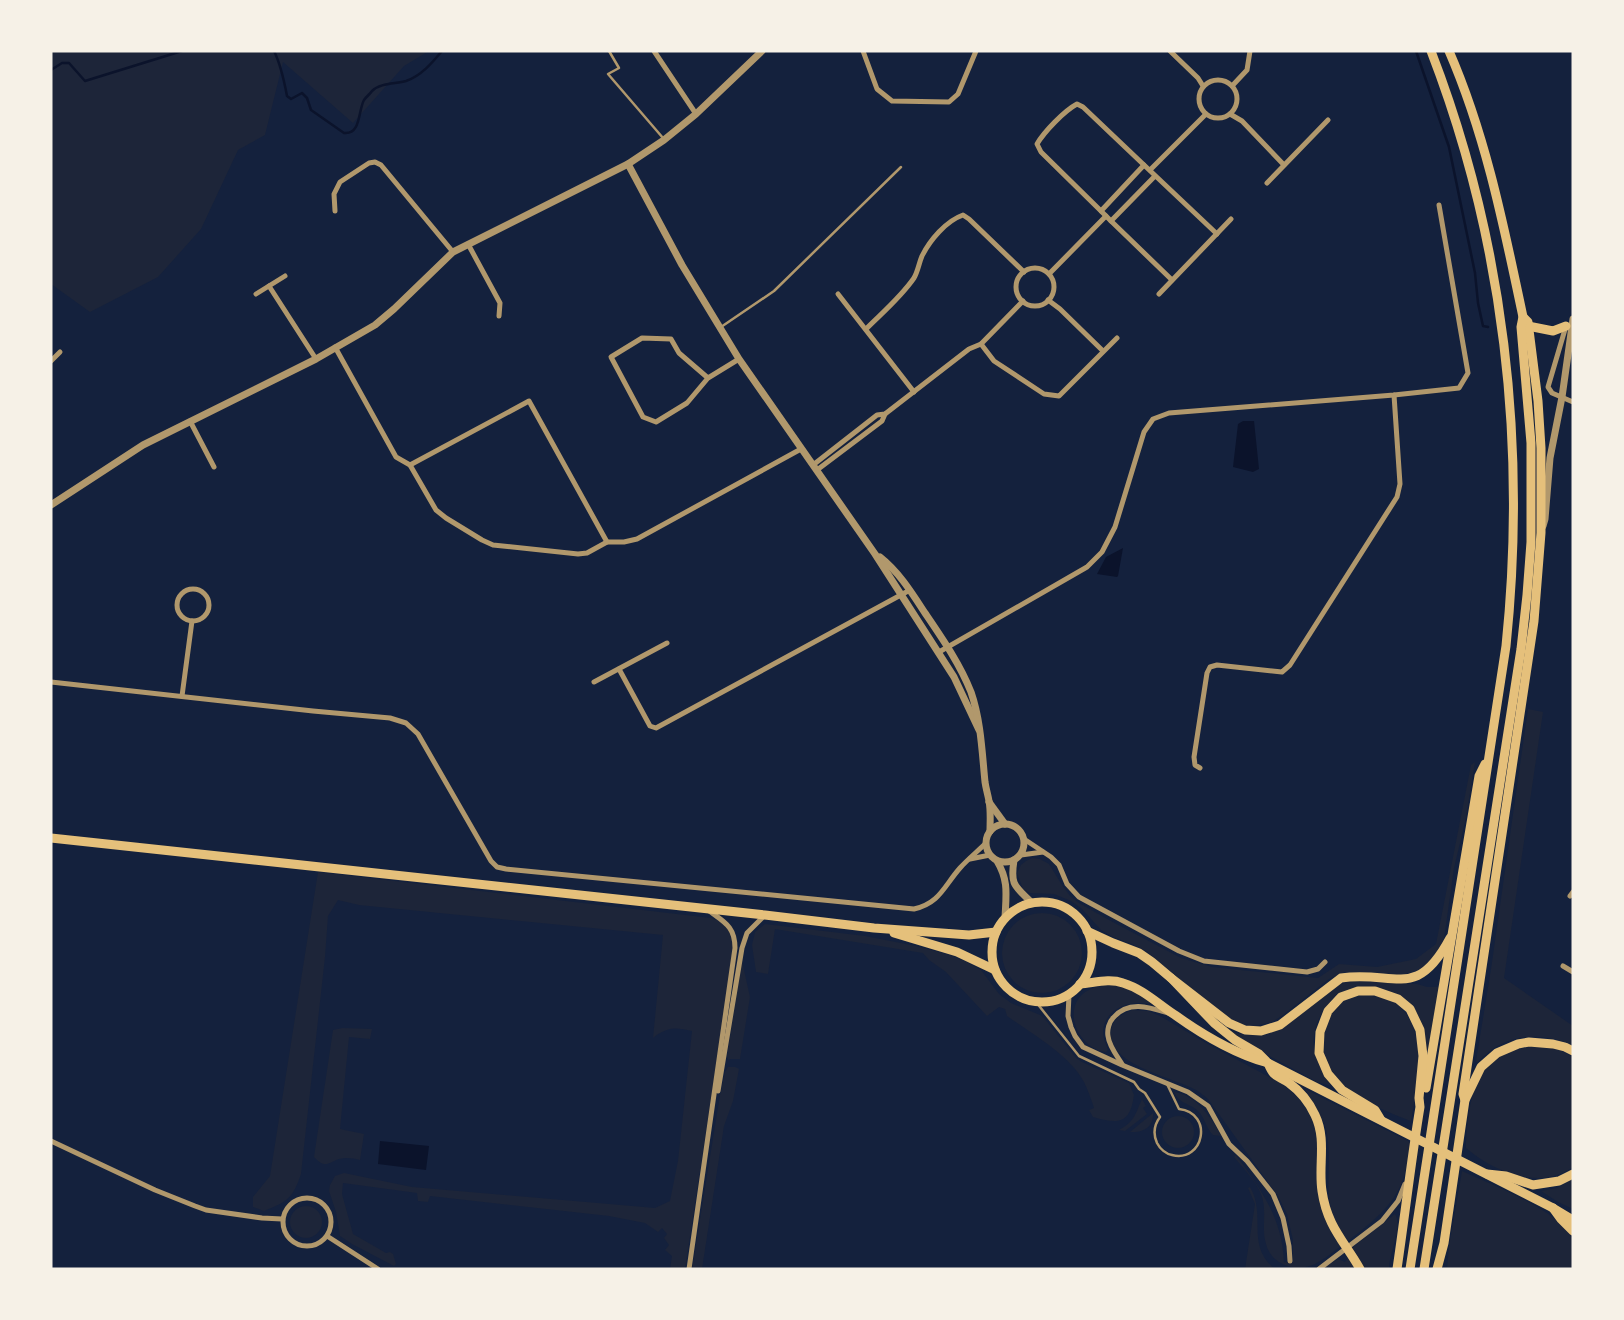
<svg xmlns="http://www.w3.org/2000/svg" width="1624" height="1320" font-family="'Titillium Web',sans-serif">
  <rect width="100%" height="100%" fill="#14213d"/>
  <g fill="#1d2539">
    <polygon points="51,51 429,51 404,66 353,123 283,62 265,135 238,150 201,229 158,277 90,312 51,284"/>
    <path d="M1528,709L1543,712L1504,978L1573,1026V1045C1537,1031 1504,1033 1477,1063L1476,1061L1491,969Z"/>
    <polygon points="1475,762 1466,818 1454,868 1443,946 1432,960 1419,970 1402,975 1345,972 1329,979 1283,1015 1272,1022 1255,1026 1240,1024 1226,1018 1146,951 1132,944 1113,937 1101,930 1082,909 1071,901 1054,894 1030,893 1023,889 1017,873 1021,865 1026,861 1032,858 1040,859 1049,864 1062,885 1070,896 1079,903 1109,920 1181,958 1212,967 1318,978 1339,964 1377,967 1416,959 1436,944 1471,765"/>
    <path d="M318,872L711,918C744,927 731,962 728,987L685,1269H670L672,1256L665,1250L669,1245L664,1238L667,1234L662,1228L658,1232L645,1223L609,1216L430,1196L428,1202L418,1201L417,1193L343,1183L342,1194L353,1234L386,1253L390,1252L393,1254L396,1264L394,1266L352,1244L340,1236L336,1212L329,1191L330,1185L335,1176L344,1173L412,1187L655,1208L670,1201L678,1161L692,1031C675,1027 667,1027 653,1038L663,935L359,905L338,900L328,916L325,957L301,1174C293,1198 287,1202 264,1211L253,1207V1197L270,1176Z"/>
    <circle cx="1042" cy="953" r="40"/>
    <path d="M765,924L865,936L916,946L950,955L967,962L981,970L999,994L1011,1003L1040,1015L1044,1018L1076,1058L1082,1062L1129,1083L1134,1095C1130,1125 1118,1124 1093,1117L1089,1110L1094,1108C1091,1099 1088,1090 1084,1082C1070,1055 1031,1033 1007,1016L1005,1009L999,1007L987,1016L946,972L929,960L923,953L775,929L768,974L756,972L752,945L755,932Z"/>
    <polygon points="742,961 750,997 740,1059 731,1059 728,1060 727,1056"/>
    <path d="M1351,981L1417,984L1427,987H1441L1430,1047L1427,1051L1412,1009C1402,1003 1377,988 1367,987C1336,983 1310,1019 1314,1048C1316,1062 1323,1072 1330,1083V1086L1317,1082L1242,1041L1231,1032L1246,1035H1266L1284,1026L1335,986Z"/>
    <path d="M1107,984C1126,985 1135,991 1150,1002L1149,1004C1130,1000 1105,1008 1103,1031C1103,1038 1106,1044 1108,1050L1106,1052C1083,1050 1064,1018 1079,998C1086,989 1097,986 1107,984Z"/>
    <path d="M1363,995C1373,996 1387,997 1396,1004C1430,1029 1417,1086 1411,1121C1370,1105 1307,1080 1325,1024C1331,1006 1346,998 1363,995Z"/>
    <path d="M1132,1010L1148,1011L1160,1016L1206,1043L1282,1084L1299,1098L1311,1116L1318,1139L1316,1174L1322,1209L1334,1238L1341,1246C1321,1261 1304,1277 1279,1262C1271,1257 1267,1250 1265,1240C1262,1225 1267,1209 1261,1194C1256,1181 1243,1168 1234,1157L1236,1155C1261,1190 1282,1217 1284,1262L1293,1263V1240L1287,1214L1278,1196L1208,1099C1204,1096 1200,1092 1196,1090C1173,1077 1106,1065 1111,1031C1112,1019 1122,1014 1132,1010Z"/>
    <path d="M343,1028L372,1029L370,1039L349,1037L340,1129L364,1134L360,1160C353,1158 346,1157 339,1159C328,1163 325,1169 314,1157L333,1030Z"/>
    <path d="M1540,1045L1562,1051L1573,1057V1167C1540,1191 1494,1172 1466,1148C1466,1123 1471,1078 1492,1061C1506,1050 1524,1048 1540,1045Z"/>
    <polygon points="728,1067 735,1067 739,1069 733,1101 724,1126 702,1269 692,1269 720,1095 725,1072"/>
    <path d="M1305,1089L1410,1142C1409,1152 1408,1163 1405,1173C1396,1205 1373,1221 1348,1241C1317,1201 1334,1176 1327,1134C1324,1117 1313,1104 1305,1089Z"/>
    <path d="M1174,1092C1195,1094 1212,1118 1221,1136L1213,1135C1206,1128 1205,1118 1198,1111C1190,1103 1179,1104 1174,1092Z"/>
    <path d="M1142,1099L1146,1106L1143,1108L1147,1114L1125,1131L1119,1130C1134,1122 1135,1115 1142,1099Z"/>
    <path d="M1153,1113C1154,1127 1143,1133 1130,1132Z"/>
    <circle cx="1178" cy="1132" r="16"/>
    <path d="M1462,1171C1488,1183 1562,1212 1572,1238C1575,1247 1573,1260 1573,1269H1447L1449,1246Z"/>
    <polygon points="1573,1179 1573,1209 1558,1202 1541,1191 1557,1188"/>
    <path d="M1250,1187C1267,1216 1245,1245 1275,1269H1245L1255,1204L1248,1188Z"/>
    <circle cx="306" cy="1222" r="16"/>
    <path d="M1395,1214C1403,1226 1389,1254 1389,1269H1365L1352,1250L1353,1247Z"/>
    <polygon points="1349,1257 1357,1269 1322,1269 1338,1259 1345,1262"/>
  </g>
  <g fill="#0b132b">
    <polygon points="1243,421 1254,421 1259,469 1253,472 1233,467 1238,424"/>
    <polygon points="1123,548 1118,576 1117,577 1097,574 1106,557"/>
    <polygon points="380,1141 429,1146 426,1170 378,1164"/>
  </g>
  <g fill="none" stroke-linecap="round" stroke-linejoin="round">
    <g stroke="#0b132b" stroke-width="2.5">
      <path d="M274,51C281,65 284,80 287,96L291,99L302,93L307,98L311,110L344,133C361,135 358,111 364,100C366,97 370,94 372,91C380,83 395,84 406,81C421,76 432,63 442,51"/>
      <polyline points="1416,51 1449,147 1475,273 1478,303 1483,326 1488,327"/>
      <polyline points="51,70 62,63 69,63 85,81 182,51"/>
    </g>
    <g stroke="#b1986c" stroke-width="2.5">
      <polyline points="609,51 619,68 608,74 663,138"/>
      <polyline points="721,327 774,291 901,167"/>
      <path d="M1036,1002L1079,1056L1134,1082L1139,1089L1145,1093L1160,1117C1154,1125 1153,1134 1157,1143C1160,1149 1166,1154 1172,1155C1204,1163 1214,1113 1179,1109L1167,1084"/>
    </g>
    <g stroke="#b1986c" stroke-width="5">
      <polyline points="654,51 696,114"/>
      <polyline points="863,51 877,89 892,101 949,102 958,94 976,51"/>
      <polyline points="1170,51 1198,78 1203,86"/>
      <circle cx="1218" cy="99" r="19"/>
      <polyline points="1232,86 1247,70 1250,51"/>
      <polyline points="1230,114 1242,121 1284,165"/>
      <polyline points="1150,170 1206,114"/>
      <polyline points="1155,176 1111,221 1101,211 1144,165 1217,234"/>
      <polyline points="1267,183 1328,120"/>
      <polyline points="335,211 334,194 340,182 369,163 375,162 381,165 453,252"/>
      <path d="M1101,211L1041,152L1037,144C1044,132 1064,111 1077,104L1083,107L1144,165"/>
      <polyline points="1111,221 1172,280"/>
      <polyline points="468,244 500,303 499,316"/>
      <circle cx="1035" cy="287" r="19"/>
      <polyline points="1049,274 1106,216"/>
      <polyline points="269,286 316,359"/>
      <polyline points="256,294 285,276"/>
      <polyline points="838,294 914,392"/>
      <polyline points="1159,294 1231,219"/>
      <polyline points="1048,300 1060,309 1103,351"/>
      <polyline points="1566,326 1548,387 1552,393 1573,402"/>
      <path d="M866,329C882,313 901,297 914,278C918,271 919,263 922,256C930,240 946,221 963,215L969,219L1024,272"/>
      <polyline points="981,344 994,361 1044,394 1059,396 1117,338"/>
      <polyline points="335,347 396,457 410,465 436,510 446,518 482,540 493,545 578,554 587,553 607,542 624,542 637,539 801,449"/>
      <polyline points="51,361 60,352"/>
      <polyline points="708,378 679,353 671,339 642,338 611,357 643,417 656,422 687,403 708,378 739,359"/>
      <polyline points="190,421 214,467"/>
      <polyline points="410,465 529,401 607,542"/>
      <polyline points="813,465 877,415 885,414 969,349 981,344 1023,301"/>
      <polyline points="817,470 882,421 885,414"/>
      <circle cx="193" cy="605" r="16"/>
      <polyline points="939,652 1087,567 1102,552 1115,527 1144,432 1153,419 1169,413 1394,395 1459,388 1468,373 1439,205"/>
      <polyline points="619,669 650,726 656,728 910,590"/>
      <path d="M51,682L313,711L390,718L406,723L418,734L491,861L497,867L506,869L914,909C940,903 944,886 960,868C968,859 978,851 986,843"/>
      <polyline points="594,682 667,643"/>
      <polyline points="182,696 192,621"/>
      <polyline points="1200,768 1195,765 1194,757 1207,673 1210,667 1217,665 1282,672 1290,665 1397,497 1400,484 1394,395"/>
      <polyline points="1024,839 1051,857 1059,865 1067,884 1079,897 1179,951 1204,961 1307,972 1318,969 1325,962"/>
      <polyline points="1021,855 1043,852"/>
      <polyline points="970,859 990,855"/>
      <polyline points="1570,896 1573,892"/>
      <polyline points="1563,966 1573,972"/>
      <polyline points="1069,995 1068,1016 1071,1027 1075,1036 1083,1047 1122,1065 1188,1092 1208,1106 1229,1144 1247,1161 1273,1194 1283,1218 1289,1246 1290,1261"/>
      <path d="M1122,1064C1117,1056 1109,1046 1108,1036C1107,1030 1109,1022 1113,1018C1128,1000 1149,1007 1168,1013"/>
      <polyline points="718,1091 742,948 747,933 765,915"/>
      <polyline points="51,1141 155,1190 195,1206 206,1210 262,1218 282,1219"/>
      <circle cx="307" cy="1222" r="24"/>
      <polyline points="327,1236 378,1269"/>
      <path d="M689,1269L735,948C735,926 724,922 708,910"/>
      <polyline points="1319,1269 1382,1221 1398,1201 1405,1184"/>
    </g>
    <g stroke="#b1986c" stroke-width="7">
      <polyline points="628,164 682,265 739,359 875,554 954,677 979,730"/>
      <polyline points="51,505 143,445 316,359 375,325 394,309 453,252 628,164 664,140 696,114 762,51"/>
      <polyline points="1543,526 1545,519 1550,458 1562,397 1573,319"/>
      <path d="M880,557C899,572 912,593 925,613C942,638 960,664 971,692C981,721 982,752 985,782C986,789 988,795 989,801C991,811 990,822 990,831"/>
      <polyline points="989,802 1005,824"/>
      <circle cx="1005" cy="843" r="19"/>
      <path d="M1014,860C1010,886 1015,886 1032,903"/>
      <path d="M997,861C1009,881 1006,895 1005,918"/>
    </g>
    <g stroke="#e5c07b" stroke-width="9">
      <polyline points="51,838 765,915 874,928 969,935 996,932"/>
      <circle cx="1042" cy="952" r="50"/>
      <polyline points="1087,931 1113,943 1139,953 1152,962 1171,978 1214,1023 1235,1040 1259,1054 1266,1061"/>
      <polyline points="894,933 957,952 995,970"/>
      <path d="M1080,984C1094,983 1109,978 1123,983C1143,989 1158,1004 1175,1015C1203,1035 1235,1054 1268,1063L1553,1208L1573,1220"/>
    </g>
    <g stroke="#e5c07b" stroke-width="9">
      <polyline points="1528,326 1553,331 1566,326"/>
      <path d="M1171,978L1229,1023L1245,1030L1261,1031L1280,1025L1341,978C1395,970 1416,1002 1450,938"/>
      <path d="M1268,1063C1274,1078 1277,1075 1289,1083C1300,1091 1309,1102 1315,1115C1327,1140 1318,1165 1322,1191C1327,1226 1344,1241 1360,1269"/>
      <polyline points="1426,1088 1479,776 1485,764"/>
      <polyline points="1465,1100 1463,1094 1534,621 1541,533 1541,448 1538,401 1528,322 1523,317"/>
      <path d="M1381,1120L1375,1110L1342,1090L1328,1074L1319,1053L1320,1032L1328,1011L1341,997L1358,991H1375L1398,999L1410,1009L1420,1030L1423,1056L1419,1098L1420,1107C1411,1161 1405,1215 1397,1269"/>
      <polyline points="1487,1174 1506,1176 1533,1185 1559,1181 1573,1174"/>
      <polyline points="1553,1208 1561,1219 1573,1231"/>
      <path d="M1410,1269L1506,646C1527,444 1504,240 1431,51"/>
      <path d="M1424,1269L1521,649L1527,595L1531,542V443L1521,327L1523,317C1504,227 1486,136 1449,51"/>
      <polyline points="1437,1269 1444,1243 1465,1100 1481,1067 1497,1053 1518,1044 1529,1042 1553,1044 1565,1047 1573,1051"/>
    </g>
  </g>
  <rect width="1624" height="1320" fill="none" stroke="#f6f1e7" stroke-width="105"/>
</svg>
